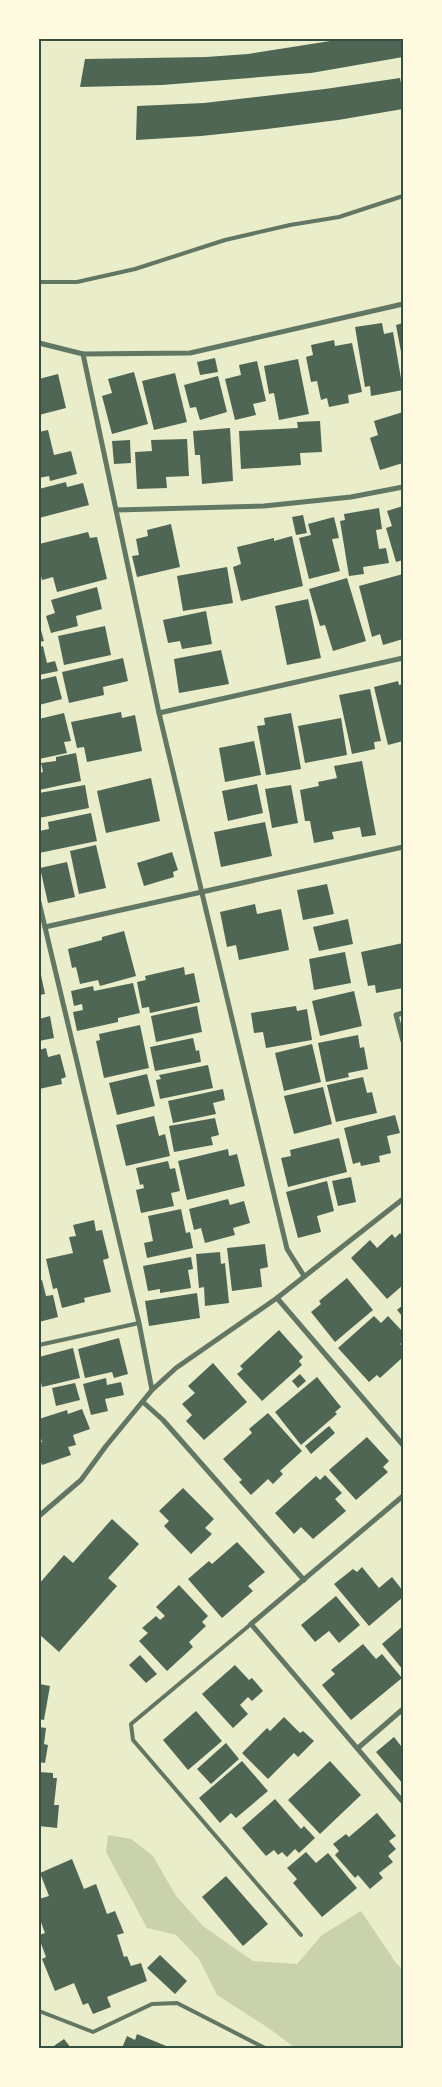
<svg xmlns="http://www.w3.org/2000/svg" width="442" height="2087" font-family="Jost,sans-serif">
  <rect width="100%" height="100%" fill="#e9edc9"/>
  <polygon fill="#cad2ad" points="108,1835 131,1839 153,1856 176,1896 203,1926 253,1961 297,1964 322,1935 361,1911 396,1963 403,1970 403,2048 295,2048 270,2029 217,1995 199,1959 176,1935 147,1928 106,1852"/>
  <g fill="#4f6655">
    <polygon points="343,39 401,39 403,57 311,73 162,85 80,87 85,59 206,57 248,54"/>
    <polygon points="400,78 403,93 403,109 338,120 267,129 201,136 136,140 137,106 204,103 325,89"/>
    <polygon points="382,323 384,334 393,332 403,390 371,396 370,386 365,387 355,327"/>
    <polygon points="403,323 403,357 402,357 396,325"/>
    <polygon points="334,340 335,346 352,343 362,392 348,395 349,403 329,407 327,398 321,400 317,381 311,382 306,357 313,355 311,345"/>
    <polygon points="215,358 218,372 200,375 197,362"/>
    <polygon points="298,359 309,414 279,420 274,393 269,394 264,366"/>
    <polygon points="257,361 266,401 253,404 256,415 235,420 225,379 241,375 239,365"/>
    <polygon points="134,372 148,424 112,434 102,396 112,393 108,379"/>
    <polygon points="175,373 187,422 154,430 142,381"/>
    <polygon points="58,374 66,408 39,415 39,379"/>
    <polygon points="218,376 227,412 200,420 196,407 190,408 184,385"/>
    <polygon points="403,412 403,463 380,470 370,438 378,435 374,421"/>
    <polygon points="320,421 322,452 300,453 301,465 241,469 239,431 298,428 297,422"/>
    <polygon points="230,428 233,481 202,484 200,455 195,455 193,431"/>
    <polygon points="48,430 54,455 71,451 77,474 50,481 49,476 39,478 39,432"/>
    <polygon points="187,439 189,476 166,477 167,488 137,489 135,452 152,451 151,440"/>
    <polygon points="130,440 131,463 114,464 112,441"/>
    <polygon points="66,482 67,487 83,483 89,505 39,518 39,489"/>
    <polygon points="403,506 403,560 396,562 386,528 392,526 387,511"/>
    <polygon points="379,508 382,529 376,530 379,549 386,548 389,563 363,567 364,574 349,576 340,521 345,520 344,514"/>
    <polygon points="303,515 307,533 296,535 292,517"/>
    <polygon points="334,517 339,538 332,539 340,571 309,579 299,538 311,535 308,524"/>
    <polygon points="171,524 180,567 137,577 132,556 139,555 136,539 148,536 147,530"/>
    <polygon points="88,532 90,538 97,537 107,579 57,592 53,577 42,580 39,568 39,544"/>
    <polygon points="292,536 303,586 241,601 233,567 241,564 237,547 274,538 274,541"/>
    <polygon points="227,567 233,603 183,611 177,576"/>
    <polygon points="403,574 403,639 383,645 380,634 372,637 359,586"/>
    <polygon points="347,578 366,641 333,651 325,625 320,626 309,589"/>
    <polygon points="97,587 102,609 76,616 78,626 51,633 46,616 55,613 51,600"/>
    <polygon points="308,599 321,658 287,665 275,606"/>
    <polygon points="206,611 212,644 182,649 180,641 168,643 163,620"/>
    <polygon points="39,623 44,641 39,642"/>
    <polygon points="105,626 111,655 64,665 58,636"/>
    <polygon points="43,646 47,663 55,661 58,671 39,675 39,647"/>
    <polygon points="221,650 229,684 179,693 174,659"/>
    <polygon points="123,658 128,681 103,687 104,695 69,703 62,672"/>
    <polygon points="56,676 62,699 39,705 39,680"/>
    <polygon points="398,681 399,685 403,684 403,741 388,745 374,687"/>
    <polygon points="370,689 381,741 374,742 375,749 352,754 339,695"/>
    <polygon points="121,712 122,718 135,715 142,751 87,762 84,747 77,748 71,722"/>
    <polygon points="64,713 71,741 64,742 67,753 39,759 39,719"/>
    <polygon points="291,713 301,769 266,775 257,726 265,725 264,718"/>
    <polygon points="341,718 347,755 305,763 298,726"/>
    <polygon points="254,741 261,775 225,782 219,748"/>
    <polygon points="76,753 81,781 39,790 39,773 43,772 41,763 56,761 56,757"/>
    <polygon points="362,761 376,835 362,837 360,827 332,832 334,839 314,843 310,821 305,821 300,790 319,786 318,782 337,778 334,766"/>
    <polygon points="151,778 160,821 106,833 97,791"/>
    <polygon points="257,784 263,813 228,821 222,791"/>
    <polygon points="85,785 89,808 39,818 39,793"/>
    <polygon points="291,785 298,823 272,828 265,789"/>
    <polygon points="91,813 97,841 39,853 39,831 49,829 48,822"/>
    <polygon points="265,822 272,856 221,867 214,832"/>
    <polygon points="96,845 106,888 79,894 70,851"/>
    <polygon points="172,852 178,870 173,872 174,877 144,886 137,863"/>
    <polygon points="67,862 75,897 48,903 40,868"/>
    <polygon points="327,884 334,914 303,920 297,890"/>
    <polygon points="255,904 257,914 281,909 289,950 239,960 236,945 227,947 220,912"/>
    <polygon points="348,919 353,944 319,951 313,927"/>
    <polygon points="124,931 136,976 100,986 98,980 80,984 76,967 72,968 68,949 102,940 102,937"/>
    <polygon points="403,943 403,988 376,993 375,985 368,986 361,952"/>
    <polygon points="345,952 351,983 314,990 309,959"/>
    <polygon points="184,967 185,975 194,973 200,1002 150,1013 149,1007 142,1008 137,982 146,980 145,976"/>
    <polygon points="41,975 45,994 39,995 39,976"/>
    <polygon points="133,983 140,1013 118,1018 118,1022 77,1031 73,1012 83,1010 82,1004 74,1006 71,991 93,986 94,991"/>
    <polygon points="354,991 362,1026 320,1036 312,1001"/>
    <polygon points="197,1006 202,1032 156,1042 151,1016"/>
    <polygon points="296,1006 297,1011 307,1009 312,1040 266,1048 263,1032 254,1033 251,1013"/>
    <polygon points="50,1016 54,1038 39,1041 39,1019"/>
    <polygon points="140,1025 149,1068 104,1078 96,1041 100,1040 99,1034"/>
    <polygon points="358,1035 360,1048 364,1047 368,1069 348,1073 349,1077 326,1082 318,1043"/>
    <polygon points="193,1038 196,1051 199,1050 201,1062 155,1071 150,1047"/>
    <polygon points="312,1044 321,1082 284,1091 275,1053"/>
    <polygon points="46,1048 48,1057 60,1054 66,1077 61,1079 62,1084 39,1089 39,1050"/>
    <polygon points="208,1065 213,1088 160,1099 156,1080 161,1079 159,1075"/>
    <polygon points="147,1074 155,1106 117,1115 109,1083"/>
    <polygon points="363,1077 367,1093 372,1092 377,1113 336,1122 327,1085"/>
    <polygon points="323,1087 332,1124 294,1134 284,1096"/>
    <polygon points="223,1089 225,1100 213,1103 216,1114 173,1123 168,1101"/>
    <polygon points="395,1115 400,1133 387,1136 391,1153 379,1156 380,1162 361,1166 360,1162 353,1164 344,1128"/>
    <polygon points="154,1116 159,1136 165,1134 170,1156 126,1166 116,1125"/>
    <polygon points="215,1118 219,1135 211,1137 213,1145 174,1152 169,1126"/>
    <polygon points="339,1138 347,1172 288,1187 281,1158 291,1156 290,1150"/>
    <polygon points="228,1149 229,1156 237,1154 245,1186 187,1200 178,1161"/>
    <polygon points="168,1161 170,1169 175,1168 180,1191 171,1193 174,1206 141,1213 136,1190 144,1188 143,1184 140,1185 136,1168"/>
    <polygon points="351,1177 356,1202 338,1206 332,1181"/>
    <polygon points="327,1181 334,1211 317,1216 321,1232 298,1238 286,1192"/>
    <polygon points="228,1199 230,1205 244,1201 250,1223 233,1228 235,1235 205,1243 201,1228 194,1230 189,1209"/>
    <polygon points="181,1209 186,1233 190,1232 193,1248 147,1258 144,1243 153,1241 148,1216"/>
    <polygon points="94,1220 96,1231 102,1230 109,1258 103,1260 111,1292 84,1298 85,1302 62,1308 57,1288 53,1289 46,1259 73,1253 69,1237 76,1236 73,1225"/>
    <polygon points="400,1233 403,1237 403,1285 387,1299 351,1258 370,1240 377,1248 392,1234 395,1238"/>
    <polygon points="265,1244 268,1267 260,1269 262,1287 232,1291 227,1248"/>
    <polygon points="220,1252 221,1264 225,1263 229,1303 205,1306 204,1287 199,1288 196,1254"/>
    <polygon points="191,1257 193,1269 188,1270 191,1288 160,1293 160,1289 148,1291 143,1266"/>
    <polygon points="347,1278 373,1310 335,1342 311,1312 321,1304 319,1301"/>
    <polygon points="42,1280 46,1296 53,1295 58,1317 39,1322 39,1281"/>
    <polygon points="197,1293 200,1318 149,1326 145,1301"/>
    <polygon points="403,1305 403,1317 397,1310"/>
    <polygon points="374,1316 381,1323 388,1316 403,1332 403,1341 400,1344 403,1347 403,1357 380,1378 377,1375 369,1382 338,1348"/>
    <polygon points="279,1330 303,1357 299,1361 302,1365 262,1401 237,1374 243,1369 240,1366"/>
    <polygon points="119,1338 128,1374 114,1378 112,1372 85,1378 78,1349"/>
    <polygon points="73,1348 80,1378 42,1387 39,1373 39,1357"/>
    <polygon points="213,1363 247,1402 204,1440 186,1421 192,1415 182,1404 195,1393 188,1386"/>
    <polygon points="300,1374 306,1381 298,1388 292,1381"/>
    <polygon points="317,1377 341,1407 335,1412 337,1414 301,1445 275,1412"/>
    <polygon points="106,1378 107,1385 121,1382 124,1395 105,1399 108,1411 91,1415 83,1384"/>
    <polygon points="75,1383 80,1400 56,1406 52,1388"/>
    <polygon points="82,1409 90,1429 73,1435 76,1445 68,1447 71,1455 42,1465 39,1456 39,1443 42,1442 39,1432 39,1419 67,1410 68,1414"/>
    <polygon points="268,1413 302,1451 280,1471 283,1474 273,1484 268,1479 251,1495 239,1482 242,1480 223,1459 252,1433 249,1429"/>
    <polygon points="329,1426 335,1433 311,1454 305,1446"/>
    <polygon points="367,1437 389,1461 383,1467 388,1472 356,1500 329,1470"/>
    <polygon points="325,1475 342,1493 335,1499 346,1511 313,1539 301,1527 294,1534 275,1513 316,1476 320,1480"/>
    <polygon points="183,1488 214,1519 205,1528 212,1534 191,1554 164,1526 169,1521 159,1511"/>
    <polygon points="112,1519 139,1544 108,1578 117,1586 59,1652 39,1634 39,1584 64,1555 73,1563"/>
    <polygon points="237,1542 265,1572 248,1586 253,1591 222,1618 188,1579 209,1561 212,1564"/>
    <polygon points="362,1567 379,1588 392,1577 403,1591 403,1597 369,1626 334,1584 353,1569 357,1572"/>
    <polygon points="179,1585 208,1616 202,1622 206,1626 189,1642 193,1647 167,1671 139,1641 148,1633 142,1628 156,1616 160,1620 165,1616 156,1607"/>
    <polygon points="336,1596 360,1625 339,1643 329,1631 315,1642 301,1625"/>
    <polygon points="403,1626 403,1670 382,1644"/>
    <polygon points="363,1644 376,1659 382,1654 402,1678 351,1720 322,1685 335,1674 331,1670"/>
    <polygon points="140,1655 157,1674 146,1683 129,1665"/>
    <polygon points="235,1665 249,1680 252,1678 263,1691 252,1701 248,1697 240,1705 248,1714 233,1728 202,1694"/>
    <polygon points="39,1684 50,1686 44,1720 39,1719"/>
    <polygon points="196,1711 222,1741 188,1770 163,1740"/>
    <polygon points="284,1717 300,1733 303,1731 314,1741 298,1757 294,1753 268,1779 242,1753 267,1728 270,1731"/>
    <polygon points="39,1727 46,1728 44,1744 48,1745 45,1763 39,1762"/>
    <polygon points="394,1737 401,1746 403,1744 403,1784 376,1752"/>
    <polygon points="226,1743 239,1759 211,1784 197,1769"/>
    <polygon points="242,1761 268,1791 236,1818 231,1813 220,1823 199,1798"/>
    <polygon points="330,1761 361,1795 320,1834 288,1800"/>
    <polygon points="39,1772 53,1773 53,1778 57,1778 54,1805 59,1805 57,1828 39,1826"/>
    <polygon points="275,1799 301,1829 304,1826 315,1838 299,1853 295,1849 287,1857 282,1852 278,1855 274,1850 266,1856 242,1828"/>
    <polygon points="377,1813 396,1836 389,1841 396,1849 388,1856 393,1862 379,1873 383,1878 370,1889 358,1875 355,1878 335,1855 339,1851 333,1844 346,1834 349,1837"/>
    <polygon points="306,1852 316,1863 328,1853 357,1888 322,1917 293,1883 297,1879 287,1868"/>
    <polygon points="72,1859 84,1889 96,1884 107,1914 115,1911 124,1933 117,1935 124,1957 127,1956 131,1966 141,1963 147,1981 107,1997 111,2007 93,2014 88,2003 83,2005 74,1983 55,1991 42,1959 46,1957 39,1938 39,1935 45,1933 39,1917 39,1899 49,1896 40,1873"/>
    <polygon points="226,1876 268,1924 243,1946 202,1897"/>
    <polygon points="160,1955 187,1981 175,1994 147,1968"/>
    <polygon points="137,2034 171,2048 122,2048 127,2036 135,2040"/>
    <polygon points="64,2039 71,2048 51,2048"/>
  </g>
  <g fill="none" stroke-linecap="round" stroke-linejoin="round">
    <g stroke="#617663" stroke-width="4">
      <polyline points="39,282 77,282 135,269 225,240 290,225 339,217 403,196"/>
      <polyline points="39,1345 139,1323"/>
      <polyline points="251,1624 131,1724 133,1740 301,1935"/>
      <polyline points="39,2011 93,2032 152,2004 177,2003 265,2048"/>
    </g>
    <g stroke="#617663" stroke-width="5">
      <polyline points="39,343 83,354 190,353 403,304"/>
      <polyline points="83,354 159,713 287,1249 304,1276"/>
      <polyline points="117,510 264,506 351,497 403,487"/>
      <polyline points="159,713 403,658"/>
      <polyline points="39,902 139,1323 152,1390 106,1446 81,1480 39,1516"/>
      <polyline points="45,927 403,847"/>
      <polyline points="403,1013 396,1015 403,1041"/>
      <polyline points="277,1298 403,1445"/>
      <polyline points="152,1390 176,1368 277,1298 403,1199"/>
      <polyline points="143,1402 163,1420 304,1580"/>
      <polyline points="403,1496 251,1624 403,1802"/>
      <polyline points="358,1748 403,1709"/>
    </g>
  </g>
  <rect width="442" height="2087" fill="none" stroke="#fefae0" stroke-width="80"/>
  <rect x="40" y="40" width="362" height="2007" fill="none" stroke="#344e41" stroke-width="2"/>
</svg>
